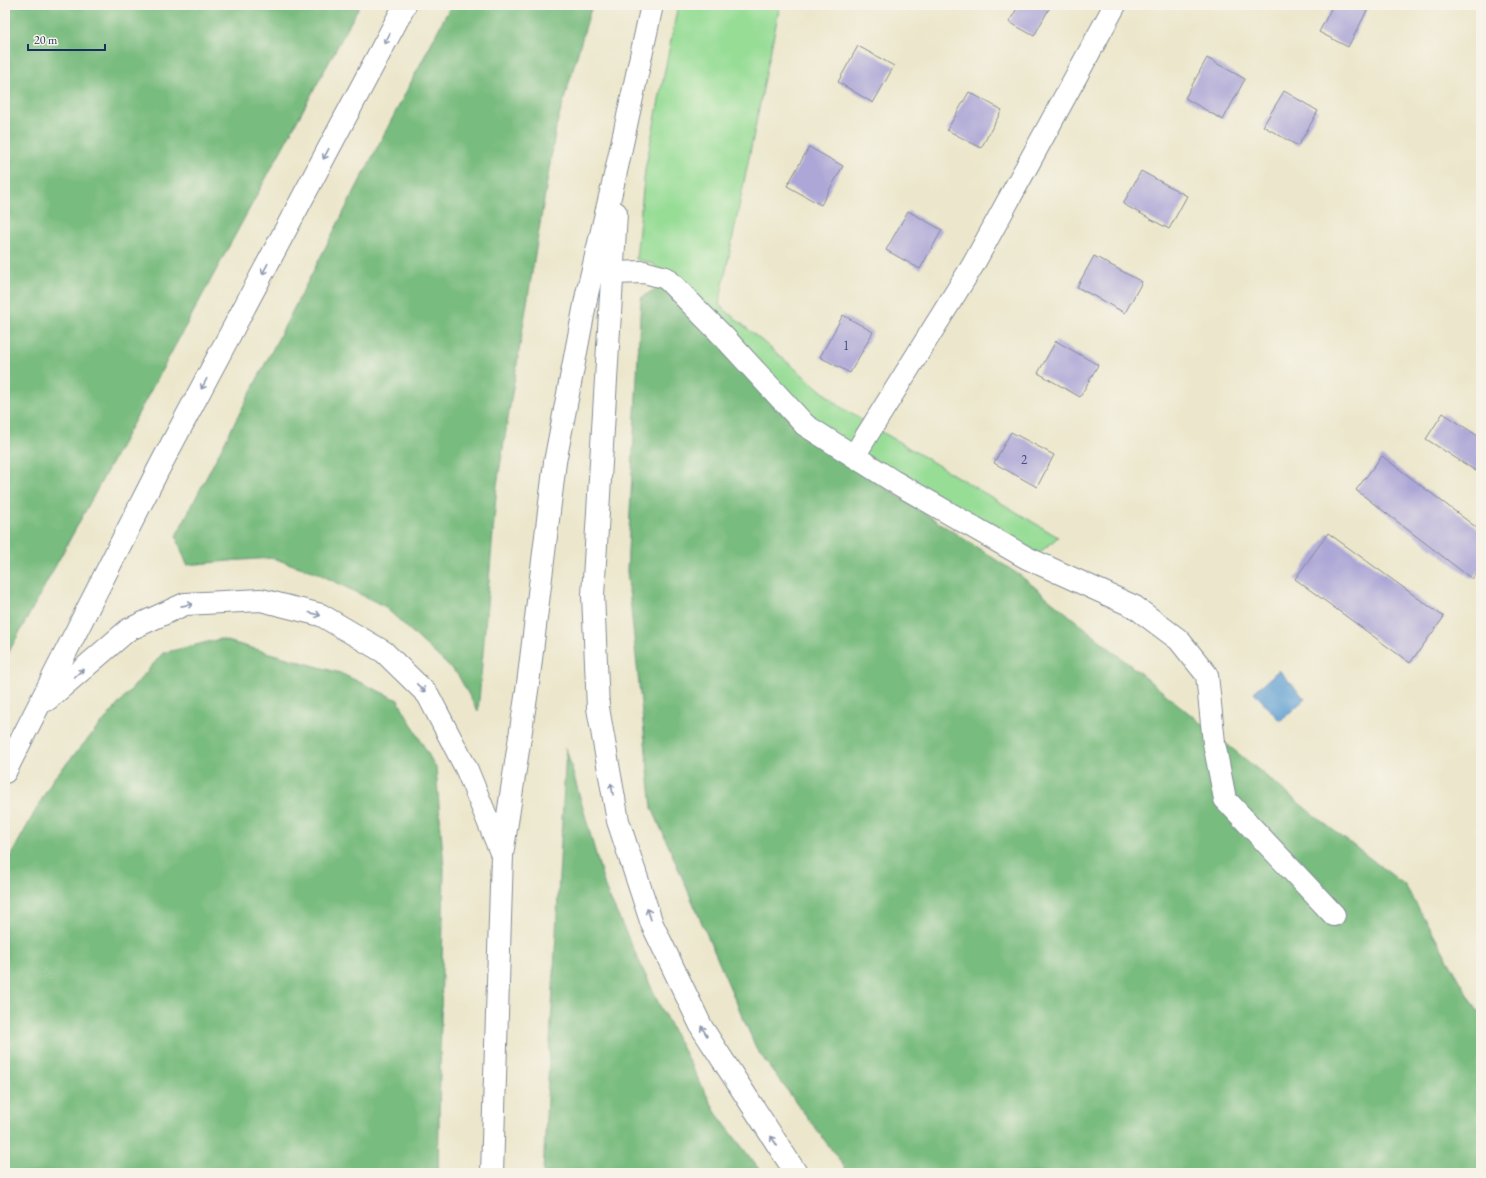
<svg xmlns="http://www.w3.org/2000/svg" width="1486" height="1178" font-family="'EB Garamond',serif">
  <rect width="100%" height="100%" fill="#f7f3e8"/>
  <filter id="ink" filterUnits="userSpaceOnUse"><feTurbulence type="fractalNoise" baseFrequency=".025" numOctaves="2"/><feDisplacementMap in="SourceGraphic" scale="8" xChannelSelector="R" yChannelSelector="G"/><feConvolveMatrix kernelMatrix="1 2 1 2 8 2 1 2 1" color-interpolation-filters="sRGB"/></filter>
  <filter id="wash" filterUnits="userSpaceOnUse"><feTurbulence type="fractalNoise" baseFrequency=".012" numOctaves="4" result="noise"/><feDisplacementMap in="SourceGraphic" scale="16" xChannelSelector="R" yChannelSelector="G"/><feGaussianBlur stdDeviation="0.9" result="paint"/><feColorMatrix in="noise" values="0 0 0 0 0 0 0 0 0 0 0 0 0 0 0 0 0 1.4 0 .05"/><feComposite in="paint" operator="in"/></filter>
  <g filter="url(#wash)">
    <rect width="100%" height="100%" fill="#ece7cc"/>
    <polygon fill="#97dd96" stroke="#59867a" points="678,5 780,5 719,305 842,408 1058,537 1038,554 829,433 653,264 636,259 645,170"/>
    <g fill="#79bc7f" stroke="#4a766e">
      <polygon points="5,5 360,5 5,659"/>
      <polygon points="451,5 592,5 556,127 497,485 478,712 458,675 384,606 315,572 272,558 228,561 187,565 176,536"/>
      <polygon points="665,283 804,435 1021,576 1316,817 1405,885 1481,1017 1481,1173 849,1173 757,1050 652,808 627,571 641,298"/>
      <polygon points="220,639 340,673 398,700 436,768 444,868 438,1173 5,1173 5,866 53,779 163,653"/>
      <polygon points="566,748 606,890 659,1004 716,1113 762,1173 543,1173"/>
    </g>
    <polygon fill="#61a0d3" stroke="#3e6898" points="1279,670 1305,699 1280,721 1254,692"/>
    <g id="blocks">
      <g fill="#ada7d7">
        <polygon points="1019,5 1051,5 1034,36 1009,22"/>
        <polygon points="1333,5 1364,5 1369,7 1348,47 1319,32"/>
        <polygon points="858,46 894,66 873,103 838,82"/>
        <polygon points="1207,58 1245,79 1223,120 1185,98"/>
        <polygon points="1284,91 1318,111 1298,146 1263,126"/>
        <polygon points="969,92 1002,110 981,148 947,130"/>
        <polygon points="809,147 843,166 821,205 787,186"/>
        <polygon points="1141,171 1187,196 1169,229 1123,204"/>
        <polygon points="908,211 942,230 920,269 886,250"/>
        <polygon points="1094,256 1142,282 1125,313 1077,287"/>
        <polygon points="843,315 873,332 850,373 820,357"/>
        <polygon points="1056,341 1098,365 1080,397 1038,373"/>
        <polygon points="1443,413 1481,438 1481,464 1476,471 1426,439"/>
        <polygon points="1011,432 1054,455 1037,487 994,463"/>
        <polygon points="1382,456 1481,531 1481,567 1472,579 1356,490"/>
        <polygon points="1328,533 1444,617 1410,663 1295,579"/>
      </g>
    </g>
  </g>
  <g filter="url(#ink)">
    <use href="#blocks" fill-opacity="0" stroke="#848b95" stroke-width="1"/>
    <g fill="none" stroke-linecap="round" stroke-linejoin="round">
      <g stroke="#848b95" stroke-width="24">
        <g id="minor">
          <polyline points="613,273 644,272 666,278 724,337 805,425 893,481 1027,558 1135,607 1179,640 1207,675 1214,743 1225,799 1334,915"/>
          <polyline points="854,456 973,265 1115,5"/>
        </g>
      </g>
      <g stroke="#848b95" stroke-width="24">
        <g id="major">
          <polyline points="616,213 593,595 598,708 618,821 652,924 702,1028 796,1173"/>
          <polyline points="47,700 128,630 185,604 261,600 321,615 384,652 428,695 467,770 502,855"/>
          <polyline points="5,772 159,468 405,5"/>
          <polyline points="492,1173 502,855 528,684 555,462 587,294 617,167 652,5"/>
        </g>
      </g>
      <use href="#minor" stroke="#fff" stroke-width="22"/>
      <use href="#major" stroke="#fff" stroke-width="22"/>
    </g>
    <defs><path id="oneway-shaft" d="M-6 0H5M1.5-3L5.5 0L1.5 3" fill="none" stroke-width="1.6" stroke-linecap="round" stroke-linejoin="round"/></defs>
    <g stroke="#8d97ae">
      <use href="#oneway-shaft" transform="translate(387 39) rotate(118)"/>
      <use href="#oneway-shaft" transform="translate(326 154) rotate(118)"/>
      <use href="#oneway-shaft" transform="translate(265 269) rotate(118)"/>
      <use href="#oneway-shaft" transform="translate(204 384) rotate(118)"/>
      <use href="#oneway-shaft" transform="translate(187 605) rotate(-11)"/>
      <use href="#oneway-shaft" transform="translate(315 614) rotate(15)"/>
      <use href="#oneway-shaft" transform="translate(79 673) rotate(-41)"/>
      <use href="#oneway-shaft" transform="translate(421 688) rotate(44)"/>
      <use href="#oneway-shaft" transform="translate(612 789) rotate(-100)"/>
      <use href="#oneway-shaft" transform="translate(649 914) rotate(-109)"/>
      <use href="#oneway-shaft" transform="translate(704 1031) rotate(-121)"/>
      <use href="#oneway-shaft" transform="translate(774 1141) rotate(-123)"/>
    </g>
  </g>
  <g text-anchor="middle" stroke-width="3" stroke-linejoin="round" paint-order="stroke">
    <g font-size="13" fill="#404d7c">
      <text x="846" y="350">1</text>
      <text x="1024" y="464">2</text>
    </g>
  </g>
  <rect width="1486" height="1178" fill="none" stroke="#f7f3e8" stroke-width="20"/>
  <path d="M28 44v6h77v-6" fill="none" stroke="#1b2f5e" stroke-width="2"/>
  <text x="34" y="44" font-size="12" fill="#1b2f5e" stroke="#f7f3e8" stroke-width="3" paint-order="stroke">20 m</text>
</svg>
